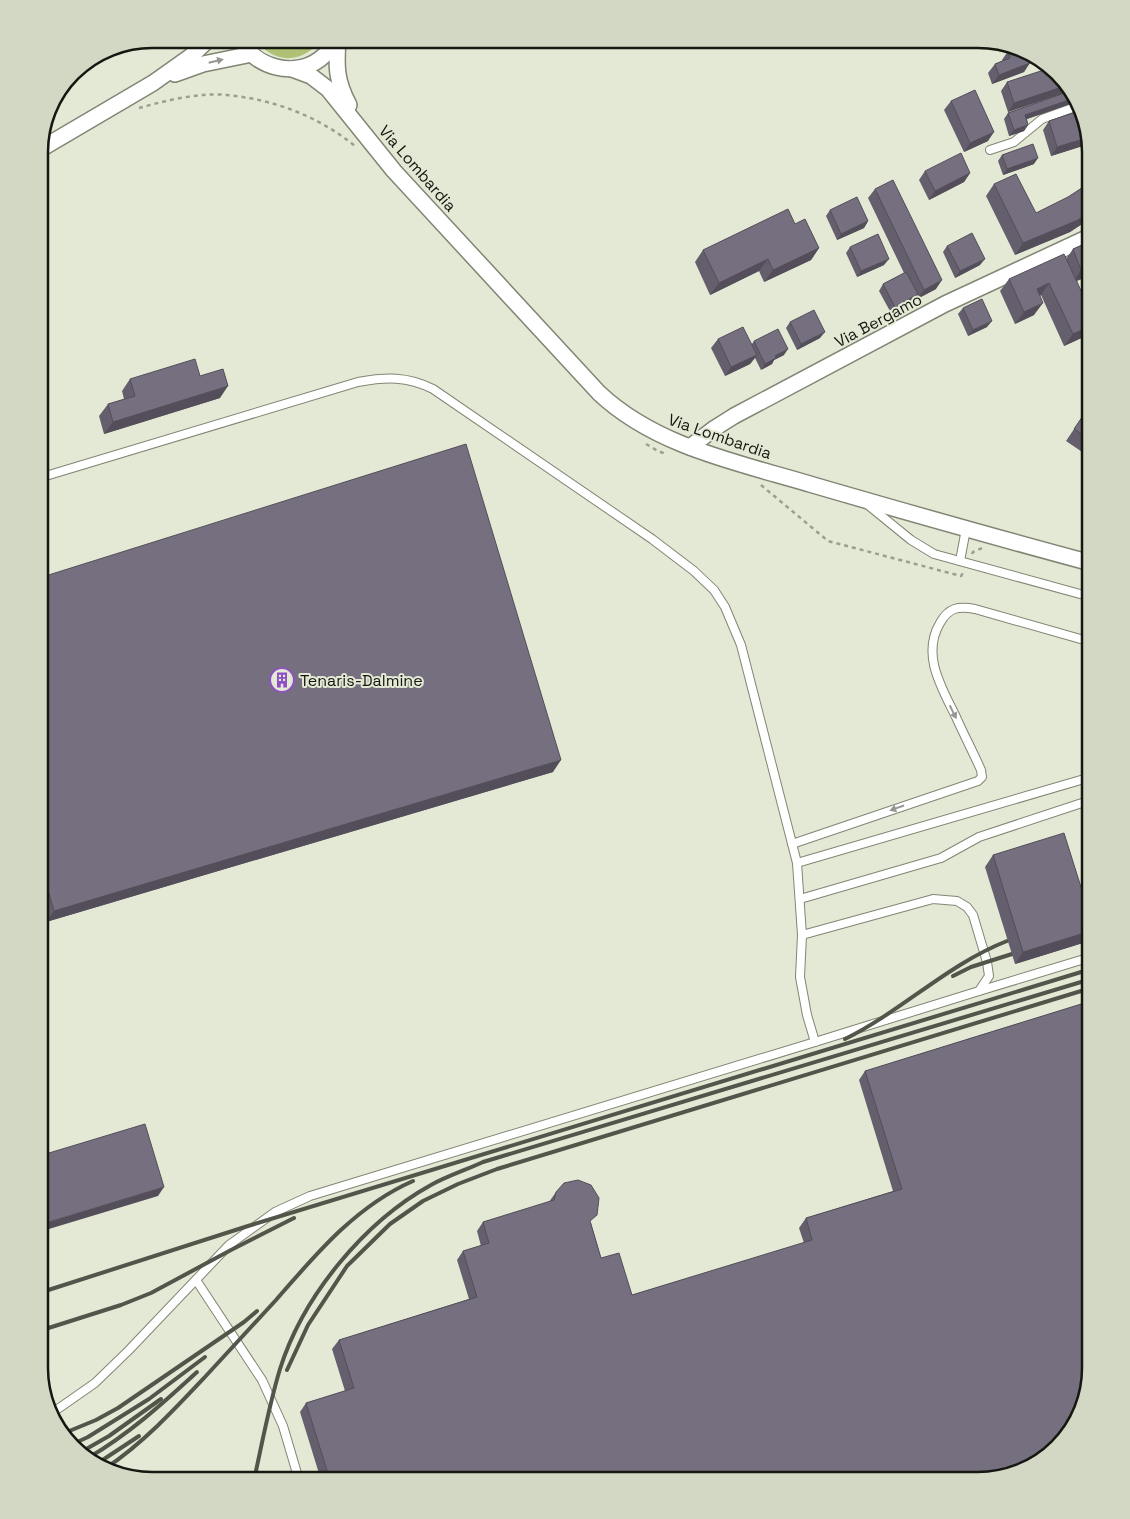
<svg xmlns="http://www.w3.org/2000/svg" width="1130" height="1519" font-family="'Space Grotesk',sans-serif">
  <rect width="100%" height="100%" fill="#e3e9d5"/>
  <path fill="#aec175" d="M254,39H323C301,64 276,65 254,39Z"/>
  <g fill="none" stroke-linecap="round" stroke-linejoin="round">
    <g stroke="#808674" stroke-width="10">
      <g id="service">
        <polyline points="990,150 1014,142 1042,119 1078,106"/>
        <path d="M39,478L358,382C386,377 407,376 433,389L652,539L694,571L714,590L725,607L741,645L797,863L802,935L800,977L807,1015L815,1042L979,991L989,976L987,962L973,915L967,907L957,901L933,899L802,935"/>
        <polyline points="868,505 911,540 934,554 1091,597"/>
        <polyline points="960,561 966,529"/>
        <path d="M792,844L978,781L982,777L981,770C973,752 964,735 956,717C942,688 921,655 940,623C949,607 959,606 975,609L1091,642"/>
        <polyline points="797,863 1091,777"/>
        <polyline points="800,899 941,858 979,837 1091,800"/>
        <polyline points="979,991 1091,957"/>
        <polyline points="196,1280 262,1380 283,1426 299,1480"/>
        <polyline points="52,1413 95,1383 129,1350 229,1245 275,1212 310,1196 815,1042"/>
      </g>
    </g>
    <g stroke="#808674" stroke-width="18">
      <g id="minor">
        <path d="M241,39C254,68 295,78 320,59C328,53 333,46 338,39"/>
        <path d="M338,40C336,66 336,81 349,105"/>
        <path d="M292,69L311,76L328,89L394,171L599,393C656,447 740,463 813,485C906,512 998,538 1091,563"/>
        <polyline points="175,74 203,64 252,54"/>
        <polyline points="39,150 153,83 191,56 209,39"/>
        <polyline points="690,447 715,428 734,416 945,304 1091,236"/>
      </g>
    </g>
    <g stroke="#9b9f90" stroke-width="2.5" stroke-dasharray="4 4" stroke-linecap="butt">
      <path d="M139,108C164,101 200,92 226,95C273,99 318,116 355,146"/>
      <polyline points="646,444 658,451 666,454"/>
      <polyline points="761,485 828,541 961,576 963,573"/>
      <polyline points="972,554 973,552 982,548"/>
    </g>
    <use href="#service" stroke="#fff" stroke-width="8"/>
    <use href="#minor" stroke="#fff" stroke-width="15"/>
    <g stroke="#52554a" stroke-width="4">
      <polyline points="953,976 971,967 1012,954"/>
      <path d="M845,1039C902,1011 948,964 1007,941"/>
      <polyline points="39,1293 248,1226 1091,969"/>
      <polyline points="39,1331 121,1305 151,1293 231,1250 294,1218"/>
      <polyline points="287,1370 308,1325 347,1266 390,1224 423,1201 458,1184 497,1169 1091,988"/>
      <polyline points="62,1434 96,1420 118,1408 244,1322 257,1311"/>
      <polyline points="73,1444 88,1437 149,1399 205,1357"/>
      <polyline points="81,1452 109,1436 161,1399"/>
      <path d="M88,1458C129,1434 161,1405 197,1372"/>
      <polyline points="95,1465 139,1436"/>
      <path d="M106,1468C143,1443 173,1411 204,1378C228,1352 252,1326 276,1300C316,1254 356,1206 413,1181"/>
      <path d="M254,1480C262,1444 269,1405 280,1369C303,1296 364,1222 431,1185C447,1176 466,1170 483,1162L1091,979"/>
    </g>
  </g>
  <g fill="#655f6d">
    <polygon points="1011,46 1035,54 1039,57 1030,61 1024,72 992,84 988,73 995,64 1002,61 1002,60 1008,51 1012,50"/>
    <polygon points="1007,82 1073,90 1008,112 1001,91"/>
    <polygon points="1073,90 1076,102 1027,119 1028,125 1024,131 1009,136 1004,119 1008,113"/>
    <polygon points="951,101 988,141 964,152 944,110"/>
    <polygon points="1079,111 1089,144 1051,156 1043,130 1049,121"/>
    <polygon points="1002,155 1034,164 1003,175 998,161"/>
    <polygon points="1091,159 1091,175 1087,165"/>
    <polygon points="925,171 970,173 964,182 929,200 919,180"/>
    <polygon points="1091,182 1091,218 1070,232 1015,255 986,196 994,184 1036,213 1068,197"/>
    <polygon points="875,189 936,289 917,299 916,296 914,300 891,313 879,291 883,284 904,273 868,198"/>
    <polygon points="830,210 868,221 864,228 837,240 826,216"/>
    <polygon points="795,224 819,248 811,260 764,282 759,271 710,295 695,262 703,250"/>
    <polygon points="1091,241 1091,294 1084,278 1077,281 1088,335 1064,346 1041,295 1040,296 1034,315 1015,324 1000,291 1009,279 1066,259 1073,249"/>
    <polygon points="947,246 980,265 955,278 943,252"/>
    <polygon points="850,247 884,265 857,277 846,253"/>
    <polygon points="963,308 987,327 968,336 958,314"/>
    <polygon points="790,322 820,338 797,350 786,328"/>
    <polygon points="718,339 752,344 754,341 784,355 774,360 772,364 761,370 755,358 750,364 725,376 711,348"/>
    <polygon points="130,379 220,398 104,434 99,416 108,404 124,399 122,391"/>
    <polygon points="1091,404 1091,458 1066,441"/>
    <polygon points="39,578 553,772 46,922 39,899"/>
    <polygon points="993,855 1091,919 1091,935 1086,942 1015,964 985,867"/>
    <polygon points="1091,1001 979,1480 321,1480 300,1412 306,1403 345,1391 332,1349 339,1340 469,1299 457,1260 463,1251 481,1246 477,1231 483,1222 549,1202 556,1192 591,1223 601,1258 632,1295 804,1243 799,1228 806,1218 893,1191 859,1080 865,1071"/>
  </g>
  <g fill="#534e59">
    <polygon points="1032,53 1035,54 1039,57 1021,64 1027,55"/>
    <polygon points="1030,63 1024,72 992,84 999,75"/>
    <polygon points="1068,85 1073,90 1008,112 1014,103"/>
    <polygon points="1075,98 1076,102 1021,121 1025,115"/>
    <polygon points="1028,125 1024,131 1009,136 1014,130"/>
    <polygon points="994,132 988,141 964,152 970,143"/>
    <polygon points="1087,138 1089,144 1051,156 1057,147"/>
    <polygon points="1038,158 1034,164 1003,175 1007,169"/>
    <polygon points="970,173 964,182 929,200 935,191"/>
    <polygon points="1091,211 1091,218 1070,232 1015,255 1023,243"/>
    <polygon points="868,221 864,228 837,240 841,234"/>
    <polygon points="819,248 811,260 764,282 773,270"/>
    <polygon points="768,259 759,271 710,295 719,283"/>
    <polygon points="889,259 884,265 857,277 861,271"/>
    <polygon points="985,259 980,265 955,278 960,271"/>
    <polygon points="1091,266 1084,278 1073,282 1081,270"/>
    <polygon points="942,280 936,289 917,299 924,290"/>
    <polygon points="1049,283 1041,295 1028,301 1037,289"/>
    <polygon points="918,294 914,300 891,313 895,307"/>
    <polygon points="1043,303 1034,315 1015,324 1024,312"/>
    <polygon points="992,321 987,327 968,336 973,330"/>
    <polygon points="1091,326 1091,331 1088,335 1064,346 1073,334"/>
    <polygon points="825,332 820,338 797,350 801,344"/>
    <polygon points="788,349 784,355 774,360 772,364 761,370 765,364 775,356"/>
    <polygon points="757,355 750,364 725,376 731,367"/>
    <polygon points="228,386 220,398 104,434 113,422"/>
    <polygon points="561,760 553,772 46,922 54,911"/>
    <polygon points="1091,931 1091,935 1086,942 1015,964 1023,952"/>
    <polygon points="164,1187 158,1196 39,1232 39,1225"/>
  </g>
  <g fill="#766f7f" stroke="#534e59">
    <polygon points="1016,48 1032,53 1027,55 1030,63 999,75 995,64 1010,58 1008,51"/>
    <polygon points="1050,68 1068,85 1014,103 1007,82"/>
    <polygon points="975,90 994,132 970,143 951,101"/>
    <polygon points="1073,90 1075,98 1025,115 1028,125 1014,130 1008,113"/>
    <polygon points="1079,111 1087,138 1057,147 1049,121"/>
    <polygon points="1033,144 1038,158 1007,169 1002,155"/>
    <polygon points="961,153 970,173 935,191 925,171"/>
    <polygon points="1016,174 1036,213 1068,197 1091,182 1091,211 1078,220 1023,243 994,184"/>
    <polygon points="893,180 942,280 924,290 875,189"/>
    <polygon points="857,197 868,221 841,234 830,210"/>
    <polygon points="788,209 795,224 805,219 819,248 773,270 768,259 719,283 703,250"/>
    <polygon points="972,233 985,259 960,271 947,246"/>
    <polygon points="878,234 889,259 861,271 850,247"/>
    <polygon points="1091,241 1091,266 1081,270 1073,249"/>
    <polygon points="1064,254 1091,312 1091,326 1073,334 1049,283 1037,289 1043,303 1024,312 1009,279"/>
    <polygon points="906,272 918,294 895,307 883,284"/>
    <polygon points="982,299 992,321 973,330 963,308"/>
    <polygon points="814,310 825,332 801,344 790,322"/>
    <polygon points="743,327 757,355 731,367 718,339"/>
    <polygon points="778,329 788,349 775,356 776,358 765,364 754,341"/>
    <polygon points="195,359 200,376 223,369 228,386 113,422 108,404 135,396 130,379"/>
    <polygon points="1091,404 1091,440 1074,429"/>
    <polygon points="466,444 561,760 54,911 39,859 39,578"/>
    <polygon points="1064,833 1091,919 1091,931 1023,952 993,855"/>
    <polygon points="1091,1001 1091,1368 1076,1424 1041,1461 979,1480 330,1480 306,1403 354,1388 339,1340 477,1297 463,1251 489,1243 483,1222 554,1200 556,1192 564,1183 578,1180 591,1185 599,1198 597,1215 590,1221 601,1258 619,1253 632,1295 812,1240 806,1218 902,1189 865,1071"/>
    <polygon points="145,1124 164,1187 39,1225 39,1156"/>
  </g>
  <defs><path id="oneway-solid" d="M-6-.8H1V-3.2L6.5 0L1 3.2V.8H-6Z" transform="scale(1.25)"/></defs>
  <g fill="#969793">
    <use href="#oneway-solid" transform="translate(216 61) rotate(-13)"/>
    <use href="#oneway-solid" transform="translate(953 712) rotate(64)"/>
    <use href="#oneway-solid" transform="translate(897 808) rotate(161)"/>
  </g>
  <defs>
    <g id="building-ring" transform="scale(1.25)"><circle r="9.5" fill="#e3e9d5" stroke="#8f4fc5" stroke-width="1.5"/><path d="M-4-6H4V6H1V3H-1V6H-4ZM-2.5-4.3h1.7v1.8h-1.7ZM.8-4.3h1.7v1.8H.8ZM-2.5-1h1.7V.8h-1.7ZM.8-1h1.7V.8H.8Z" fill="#8f4fc5"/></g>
  </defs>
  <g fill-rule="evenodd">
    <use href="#building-ring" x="282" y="680"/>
  </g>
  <g text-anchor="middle" stroke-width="4" stroke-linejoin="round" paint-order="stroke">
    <g font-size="16" fill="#151710" stroke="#e3e9d5">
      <text transform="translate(418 168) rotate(49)" y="6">Via Lombardia</text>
      <text transform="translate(878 320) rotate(-28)" y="6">Via Bergamo</text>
      <text transform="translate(720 436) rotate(19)" y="6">Via Lombardia</text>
    </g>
    <g font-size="16" fill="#151710" stroke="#e3e9d5" text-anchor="start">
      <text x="300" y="686">Tenaris-Dalmine</text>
    </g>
  </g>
  <path d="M0 0H1130V1519H0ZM152 48H978A104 104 0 0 1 1082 152V1368A104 104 0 0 1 978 1472H152A104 104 0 0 1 48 1368V152A104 104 0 0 1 152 48Z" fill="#d3d8c5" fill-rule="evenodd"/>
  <path fill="none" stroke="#151710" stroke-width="2.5" d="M152 48H978A104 104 0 0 1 1082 152V1368A104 104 0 0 1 978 1472H152A104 104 0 0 1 48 1368V152A104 104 0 0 1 152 48Z"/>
</svg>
